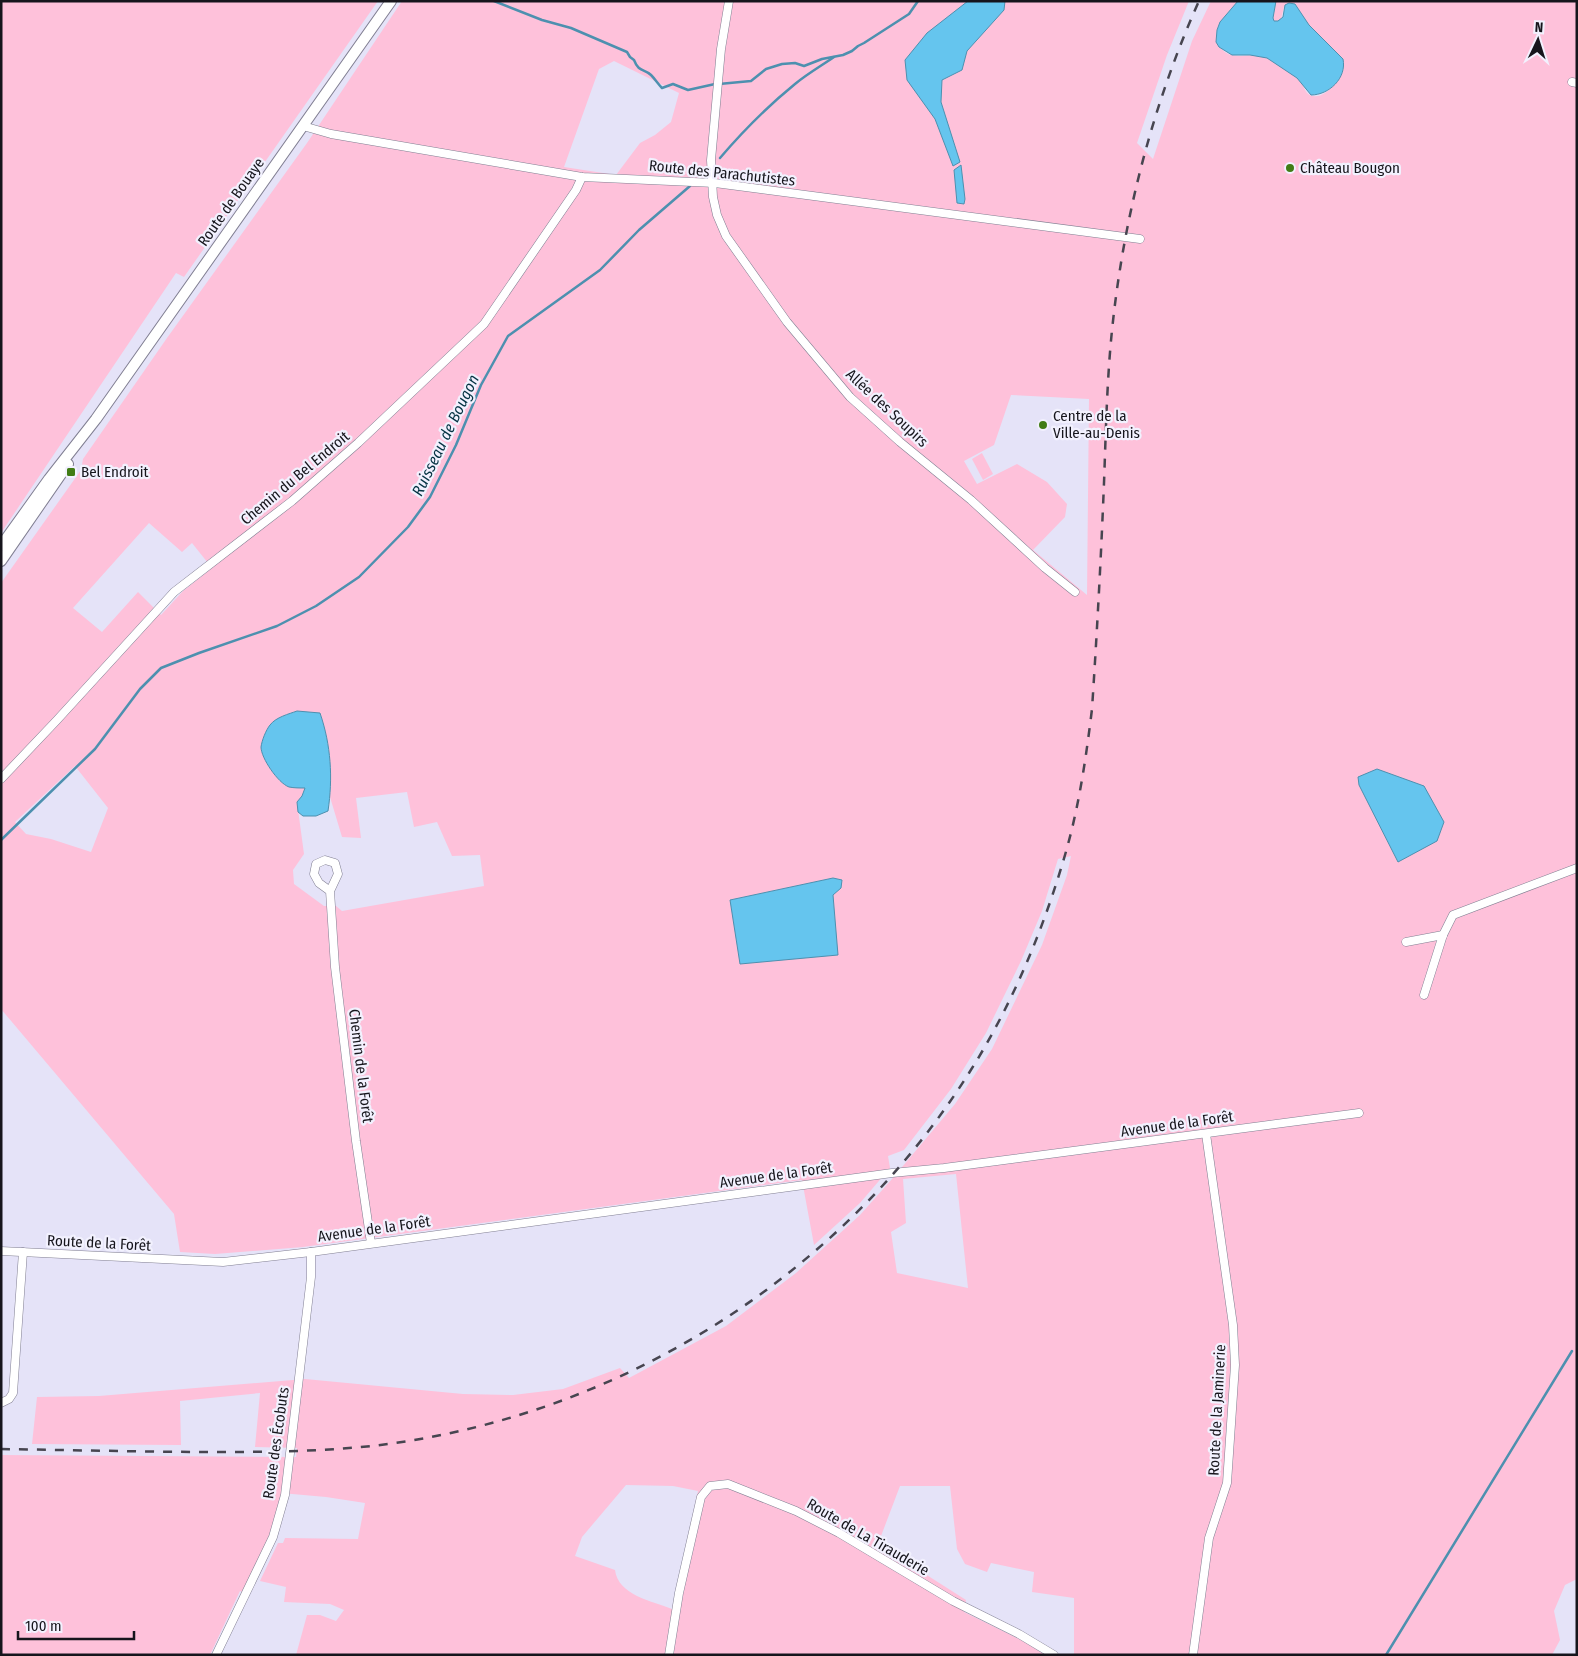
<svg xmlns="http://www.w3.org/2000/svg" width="1578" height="1656" font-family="'Fira Sans Condensed',sans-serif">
  <rect width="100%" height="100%" fill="#e5e3f8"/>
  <g fill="#fec1da" fill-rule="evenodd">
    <polygon points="1,1 378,1 184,277 176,273 1,533"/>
    <path d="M402,1H968L905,60L945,117L941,102L942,80L962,70L967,51L1003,10L1005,1H1189L1167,55L1137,143L1153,159L1192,41L1211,1H1238C1229,12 1207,32 1220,47C1222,50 1228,55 1232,55C1243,58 1256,53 1267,57C1278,62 1293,73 1301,82C1304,86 1305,93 1310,95C1324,102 1342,78 1344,66L1309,25L1295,4L1284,7L1281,19L1278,21H1274L1273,18L1276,1H1577V1579L1565,1585L1554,1611L1560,1640L1552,1655H1074V1598L1032,1592L1034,1572L991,1563L987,1572L965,1564L957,1549L950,1486H900L878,1544L966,1600L964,1612L1025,1642L1045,1655H296L307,1615H320L336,1621L344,1610L330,1604L284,1602L286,1587L260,1581L278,1543H283L285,1538L358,1539L365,1503L326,1497L281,1493L275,1522L263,1552L242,1592L240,1591L210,1655H1V1455L296,1457L297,1448L255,1447L260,1393L180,1401L181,1445L32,1444L37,1397L99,1396L305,1379L463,1394L513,1395L563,1389L620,1368L629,1378L726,1326L796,1273L860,1215L892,1179L955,1104L992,1049L1042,945L1067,875L1071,856L1058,859L1042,911L1021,961L986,1033L951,1089L904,1150L888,1156L890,1168L860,1203L814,1245L802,1180L303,1247L215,1254L180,1252L174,1214L1,1009V583L81,470L83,459L167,338L307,143ZM614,61L679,93L671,122L655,135L640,143L616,175L564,167L599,69ZM1011,395L1089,399L1087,595L1033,550L1065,517L1067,504L1047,482L1017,464L977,484L964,461L994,445ZM149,523L182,552L192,543L212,568L183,591L161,615L138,592L102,632L73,608ZM75,766L108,808L91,852L51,839L26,834L15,822ZM331,767L330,797L342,837L361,838L356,798L407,792L414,827L437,822L452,856L480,855L484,886L342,911L336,906H324L294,884L293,870L304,854L297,802L302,796L305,788L289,787ZM833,878L842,880L841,888L833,895L730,900ZM956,1174L968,1288L897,1273L891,1232L906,1223L903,1179ZM626,1485L673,1486L698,1491L672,1609C652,1601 618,1595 615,1570L575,1556L582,1537Z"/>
    <polygon points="982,453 993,474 983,480 972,459"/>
  </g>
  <g fill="#65c5ee" stroke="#4d90af">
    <polygon points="968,1 1005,1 1004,10 967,51 962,70 942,80 941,102 960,162 953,166 935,119 907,80 905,60 927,33"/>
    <path d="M1238,1H1276L1273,18L1274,21H1278L1283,17L1285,5L1289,3L1295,4L1309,25L1343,59C1347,78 1329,95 1311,95L1297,78L1267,58L1250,55H1232L1219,47L1216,42L1217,30L1220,22Z"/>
    <polygon points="961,165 965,199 964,204 957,203 954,170"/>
    <path d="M297,711L320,713C331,745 333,778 328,811L316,816H303L298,812L297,802L302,796L305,788C300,788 294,788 289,787C278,783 261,758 261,747C262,740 266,730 270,725C276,717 289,714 297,711Z"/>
    <polygon points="1377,769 1424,786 1444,822 1437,841 1398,862 1359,785 1358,777"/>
    <polygon points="833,878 842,880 841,888 833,895 838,955 740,964 730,900"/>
  </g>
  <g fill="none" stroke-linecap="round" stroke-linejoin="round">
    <g stroke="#4d90af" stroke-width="2.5">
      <path d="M494,1L542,20L571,28L627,52L630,57L634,60C639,73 644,68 651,75C655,79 658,84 662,88L673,84L688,90L715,84"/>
      <polyline points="719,84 751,81 766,69 782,64 795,63 804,66 822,59 843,55 852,51 858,46 864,43 909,14 918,1"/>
      <path d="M720,158C743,131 768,106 795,84C807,74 821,66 834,57"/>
      <polyline points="1,840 95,749 140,689 161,668 199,653 277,626 316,606 359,577 408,527 430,497 456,445 481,385 508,336 600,270 639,230 690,186"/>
      <polyline points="1386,1655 1572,1351"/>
    </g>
    <g stroke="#817f92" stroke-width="9">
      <g id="minor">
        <polyline points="729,1 721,49 711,160 713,197 717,215 726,236 787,322 850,397 900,442 971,500 1045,568 1075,592"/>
        <polyline points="1572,82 1577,83"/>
        <polyline points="303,126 331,134 582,177 715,183 1140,239"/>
        <polyline points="1,779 57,720 174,592 292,501 358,443 484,324 576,190 582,177"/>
        <polyline points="330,891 319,883 314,874 316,864 325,860 335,863 338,874 330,891 335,967 356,1141 371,1243"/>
        <polyline points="1406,942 1443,935"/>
        <polyline points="1424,995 1443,935 1453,915 1577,868"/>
        <polyline points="1,1251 223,1262 311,1252 892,1173 944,1168 1359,1113"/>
        <polyline points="1,1403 9,1399 13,1393 23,1252"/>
        <polyline points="216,1655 273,1537 285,1495 311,1277 311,1252"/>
        <polyline points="669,1655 679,1593 701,1497 710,1486 728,1484 796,1511 839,1533 953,1601 1019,1634 1054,1655"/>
        <polyline points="1193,1655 1209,1538 1227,1483 1235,1365 1233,1325 1206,1134"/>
      </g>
    </g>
    <g stroke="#817f92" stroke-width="12">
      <g id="secondary">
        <polyline points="1,546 49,479 96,419 391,1"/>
        <polyline points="1,561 68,464"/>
      </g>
    </g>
    <use href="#minor" stroke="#fff" stroke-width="8"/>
    <use href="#secondary" stroke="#fff" stroke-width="10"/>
    <path stroke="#474550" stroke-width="2.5" stroke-dasharray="9 9" stroke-linecap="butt" d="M1,1449C73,1450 146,1452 218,1452C288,1452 357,1451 426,1438C648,1397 848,1264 969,1073C1011,1007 1043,931 1065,855C1079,807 1086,758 1092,709C1097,633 1101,558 1104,483C1106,429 1107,374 1113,321C1125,212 1154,101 1199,1"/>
  </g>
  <g fill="#417c15" stroke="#f2f1fe" stroke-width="2">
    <circle cx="1290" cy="168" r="5"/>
    <circle cx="1043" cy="425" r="5"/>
    <rect x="66" y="467" width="10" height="10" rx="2.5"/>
  </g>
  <g text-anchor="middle" stroke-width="4.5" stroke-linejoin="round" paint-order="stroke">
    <g font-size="15" fill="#16151c" stroke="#f2f1fe" text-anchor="start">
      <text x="1300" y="173">Château Bougon</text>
      <text x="1053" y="421">Centre de la<tspan x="1053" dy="17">Ville-au-Denis</tspan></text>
      <text x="81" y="477">Bel Endroit</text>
    </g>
    <g font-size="15" fill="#16151c" stroke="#f2f1fe">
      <text transform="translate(722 173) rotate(6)" y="5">Route des Parachutistes</text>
      <text transform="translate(231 202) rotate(-55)" y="5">Route de Bouaye</text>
      <text transform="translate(887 408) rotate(43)" y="5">Allée des Soupirs</text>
      <text transform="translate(295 478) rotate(-40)" y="5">Chemin du Bel Endroit</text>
      <text transform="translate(361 1066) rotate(83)" y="5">Chemin de la Forêt</text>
      <text transform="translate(1177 1124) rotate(-8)" y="5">Avenue de la Forêt</text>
      <text transform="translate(776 1175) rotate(-8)" y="5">Avenue de la Forêt</text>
      <text transform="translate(374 1229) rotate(-8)" y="5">Avenue de la Forêt</text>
      <text transform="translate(99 1243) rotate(3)" y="5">Route de la Forêt</text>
      <text transform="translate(1217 1410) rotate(-87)" y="5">Route de la Jaminerie</text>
      <text transform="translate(276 1443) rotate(-82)" y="5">Route des Écobuts</text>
      <text transform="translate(868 1537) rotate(30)" y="5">Route de La Tirauderie</text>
    </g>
    <g font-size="16" font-style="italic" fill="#053343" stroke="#f2f1fe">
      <text transform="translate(445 435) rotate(-64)" y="6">Ruisseau de Bougon</text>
    </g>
  </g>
  <rect width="1578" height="1656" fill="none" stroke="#16151c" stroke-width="5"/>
  <g transform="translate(1538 40) rotate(4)" stroke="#f2f1fe" stroke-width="4" paint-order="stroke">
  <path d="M0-4L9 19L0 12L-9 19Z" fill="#16151c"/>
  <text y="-8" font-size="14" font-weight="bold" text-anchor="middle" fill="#16151c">N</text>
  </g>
  <path d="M18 1631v8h116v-8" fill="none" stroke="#16151c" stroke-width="2.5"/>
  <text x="25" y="1631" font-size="15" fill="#16151c" stroke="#f2f1fe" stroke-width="4" paint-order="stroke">100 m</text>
</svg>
